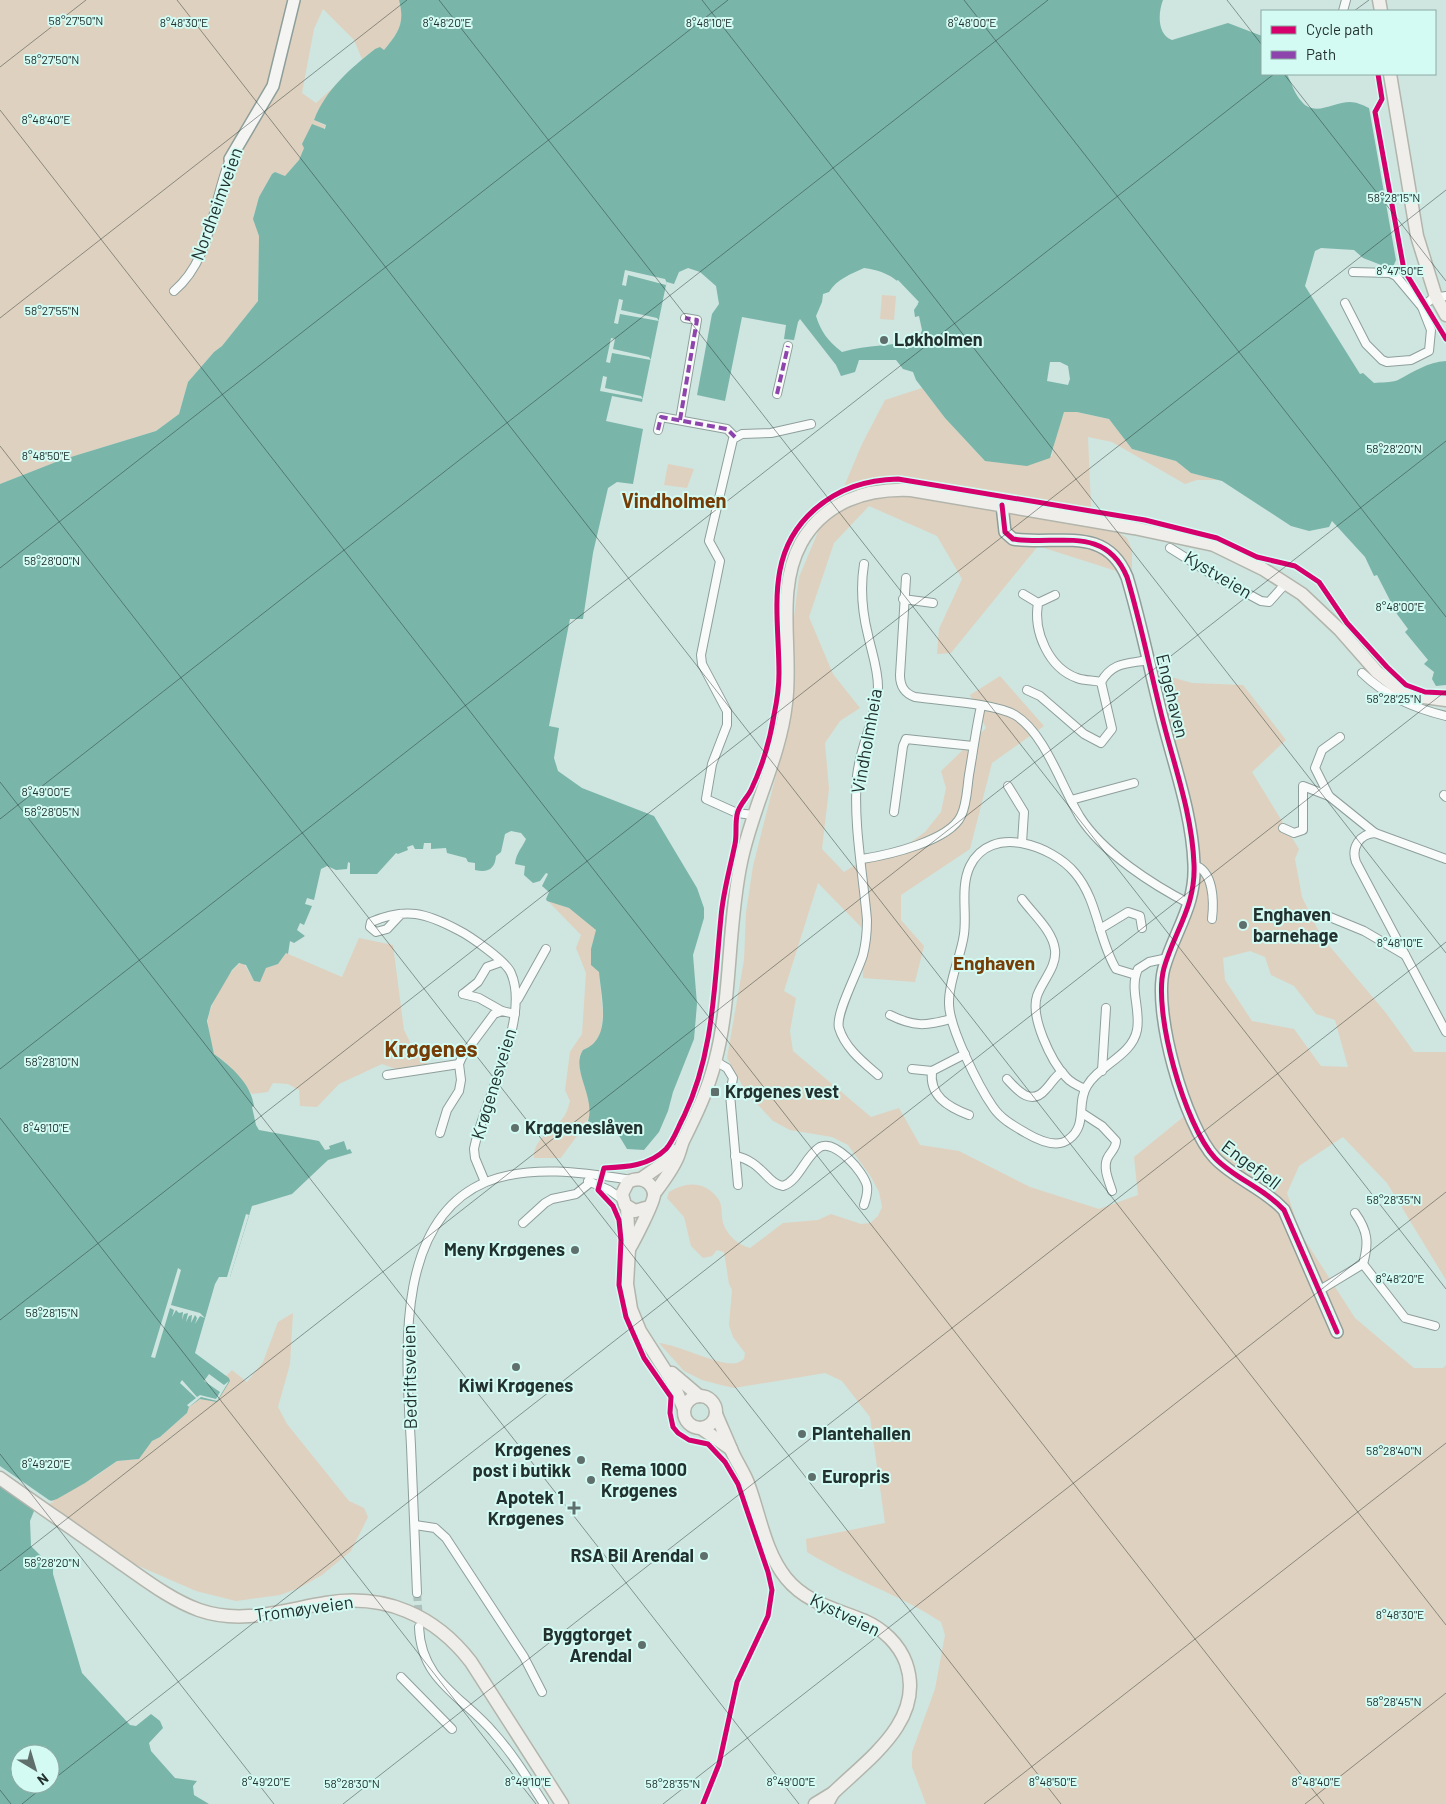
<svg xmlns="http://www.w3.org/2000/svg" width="1446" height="1804" font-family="Barlow,sans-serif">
  <rect width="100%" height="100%" fill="#cfe5e0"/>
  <g fill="#dfd1bf" fill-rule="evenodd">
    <path d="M0,0H399C405,23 399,32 384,50L375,49L362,59L354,40L323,9L314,29L302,93L316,103L336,85L318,110L314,120L326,126L304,148L299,160L285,176L275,172L272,174L259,197L254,215L259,236L258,301L222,346L214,352L188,382L179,414L156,431L61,460L0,484Z"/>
    <polygon points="882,295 896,296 894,320 880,319"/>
    <path d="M922,388L945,418L985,461L1052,456L1055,439L1064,412H1077L1109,419L1132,449L1176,461L1191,473L1220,480H1197L1185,484L1112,442L1088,437L1091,506L1096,519L1127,538L1132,550V576L1038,546L951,653L937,654L939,629L962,579L937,536L869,506L834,543L809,617L833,674L860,708L840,721L825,743L829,789L822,849L844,872L875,853L900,850L925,832L941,812L946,788L941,771L986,728L970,695L1000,676L1044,726L992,763L970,849L901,895V920L924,946L915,982L863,978L862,928L818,883L784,991L796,998L790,1031L793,1051L871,1117L899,1108L920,1145L959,1151L1030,1187L1099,1209L1138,1195L1134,1157L1187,1114L1157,983L1192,881L1195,856L1157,673L1192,683L1243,685L1286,740L1252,772L1299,849L1295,859L1302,897L1321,936L1386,1013L1414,1052H1446V1280L1387,1183L1343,1137L1299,1166L1287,1193L1301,1234L1355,1318L1414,1368H1443L1446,1365V1804H926L912,1767V1752L935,1689L945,1635L941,1622C899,1594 850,1579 807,1552L806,1539L885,1523L870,1417L842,1381L825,1373L734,1388L721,1385L702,1380L684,1371L659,1343C679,1345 721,1367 737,1363C740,1362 742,1360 744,1359L745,1353L733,1337L729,1325L732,1290L729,1284L724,1252L717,1250L712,1256L703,1258L691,1246L684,1217L667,1198L669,1192C687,1181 706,1181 719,1200C723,1208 721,1216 723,1223C727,1235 738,1245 750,1248L783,1223L818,1220L831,1214L861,1224L870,1223L878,1216L882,1207L879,1192L871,1177L848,1145L832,1137L790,1130L773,1121L746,1092L727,1058L744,960L746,913L753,866L789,724L794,674L793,625L799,577L818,532L843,489L862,444L885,400ZM1250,951L1265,957L1271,975L1294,986L1316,1014L1335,1020L1348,1067L1321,1066L1294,1029L1252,1021L1225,980L1223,958Z"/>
    <polygon points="668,464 694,469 687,488 664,485"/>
    <path d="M548,901L569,908L597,930L591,949L599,972L603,1014L601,1036L592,1047L583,1050C570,1069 594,1092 591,1113C589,1121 567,1149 561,1158H534C533,1136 558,1130 566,1113C568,1109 569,1104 570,1101L565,1090L570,1052L582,1034L586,973L576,948L581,935Z"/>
    <path d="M359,938L393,945L404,1030L412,1046L427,1058V1065L396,1069L382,1064L339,1084L317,1107L300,1106L299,1090L288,1084L273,1083L268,1092L252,1094L226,1063L214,1054C212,1044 208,1032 208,1022C207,1009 230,966 243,962L254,981L259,982L266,968L278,964L286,953L342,977Z"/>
    <polygon points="293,1313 290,1364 278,1407 287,1424 349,1501 364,1508 368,1517 351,1551 322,1575 299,1588 280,1595 236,1601 196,1591 125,1560 41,1504 95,1477 117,1461 139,1459 152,1441 160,1437 187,1413 189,1407 200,1399 211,1400 230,1381 226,1376 232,1370 247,1382 263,1362 278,1322"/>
  </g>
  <path fill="#7ab5aa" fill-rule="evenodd" d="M399,0H1163C1158,13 1157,34 1172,40L1228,23L1262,36V74H1287C1291,82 1295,95 1302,102C1315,117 1334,102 1350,102C1356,102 1363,105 1369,108L1396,260L1393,267L1389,268L1363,258L1354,250L1321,248L1315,251L1305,286L1360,374L1363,373L1374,383C1381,382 1391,383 1398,380C1413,372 1428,362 1446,361V685L1436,686L1432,679L1434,672L1424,664L1428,660L1405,632L1408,629L1397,614L1377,575L1374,576L1365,557L1332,521L1329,527L1309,531L1291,526L1222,481L1191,473L1176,461L1132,449L1109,419L1077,412H1064L1050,458L1027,466L985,461L945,418L916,380L913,372L903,369L896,360H859L855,372L841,376L836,365L800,319L798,322L794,340L784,339L786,325L742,317L725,401L697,395L712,314L719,304L716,286L700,272L688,268L679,272L674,284L667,282L666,285L642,402L612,396L606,421L643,429L633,484L617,482L608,488L593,553L583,619H570L549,726L559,728L554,758L558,771L582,788L654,816L697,888L704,908V918L693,955L697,1004L694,1039L673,1092L668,1111L659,1132L644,1150L627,1149L609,1119L597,1125L588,1121C596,1097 570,1069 583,1050C613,1039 601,997 599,972L591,965V949L596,930L569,908L547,901L546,899L549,892L542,886L548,874L546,873L540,881L533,883L524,875L525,866L515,864C516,853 522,848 526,839L521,833L511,831L505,834L501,852L496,856C495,869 488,873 475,870V863L468,862L466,858L447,853L446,848L431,849V843H424L423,849H415L413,845L407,847L408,850L398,854L396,853L377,874H350V863L348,862L347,869L336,870L327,866L321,869L314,900L307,898L305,904L312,906L304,925L300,923L297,930L305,936L294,943L290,941L288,954L286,953L278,964L266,968L260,982L254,981L246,965L239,963L232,970L211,1006L207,1021L214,1054C232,1067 251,1084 254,1106L252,1107L256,1125L259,1130L319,1141L325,1150L330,1149L329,1146L344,1141L347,1150L350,1149L352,1153L328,1160L292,1194L252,1206L230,1277H219L215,1284L195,1353L229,1378L230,1381L217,1402L200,1399L189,1407L187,1413L160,1437L152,1441L139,1459L117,1461L85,1483L57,1499L41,1504L34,1511L30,1521L31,1546L43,1558H53V1574L82,1673L130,1725L136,1726L151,1714L160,1721L163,1728L149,1743L151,1751L175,1778L197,1781L193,1786L194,1795L209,1804H0V484L61,460L156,431L179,414L188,382L214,352L222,346L258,301L259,236L253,219L259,197L272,174L275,172L285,176L299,160L304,148L302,144L312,124L325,129L326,125L314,120C326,89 350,69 375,49L380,47L384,50C399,32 405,23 399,0ZM864,268C892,272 898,281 917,301L918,304L914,310L915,317L919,316L922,330L919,339C893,347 868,344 842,352C828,341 821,332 816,316L822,302L823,294L829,292C837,279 851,274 864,268ZM1050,362H1060L1068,366L1070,379L1068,385L1047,381ZM20,1754H50V1784H20Z"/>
  <g fill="#cfe5e0">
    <polygon points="625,270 665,279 667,283 666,285 628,275 626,286 622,285"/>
    <polygon points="898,280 919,302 911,309 916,303 895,282"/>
    <polygon points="619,299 623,300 621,310 657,318 659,321 620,314 618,324 614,323"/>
    <polygon points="611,338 615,339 613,349 649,357 651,360 612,353 610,363 606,362"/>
    <polygon points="603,376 607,377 605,388 641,396 643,399 600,391"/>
    <polygon points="246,1214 249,1215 230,1277 227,1277"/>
    <polygon points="178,1268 181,1270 171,1305 200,1313 205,1318 200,1316 195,1324 197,1318 195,1315 191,1323 192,1315 189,1316 186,1322 188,1313 184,1314 182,1320 183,1312 179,1313 177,1319 179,1313 176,1310 172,1317 174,1310 170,1308 155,1358 151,1357"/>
    <polygon points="209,1374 224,1385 229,1381 217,1401 201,1397 189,1407 187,1405 196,1398 180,1383 182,1380 197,1397 200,1395 216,1399 220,1392 204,1381"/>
    <polygon points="0,1466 49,1500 54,1502 43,1506 0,1484"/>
  </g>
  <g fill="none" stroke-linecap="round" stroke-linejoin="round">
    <polyline stroke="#acc1bc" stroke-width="8" stroke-dasharray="8 4" stroke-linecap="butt" points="417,1593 419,1619"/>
    <g stroke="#8e9f9b" stroke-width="10">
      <g id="street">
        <polyline points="1343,11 1346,0"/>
        <polyline points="1353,272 1390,273 1396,276 1422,307"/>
        <path d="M174,291C212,259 212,203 230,159"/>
        <polyline points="1345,303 1366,344 1382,360 1387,362 1411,360 1429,351 1431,330 1422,307 1433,298 1446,296"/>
        <polyline points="777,394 788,346"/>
        <polyline points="680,420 697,320 685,318"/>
        <polyline points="658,430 661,417 727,429 735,437"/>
        <polyline points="1170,548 1213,575 1261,601 1269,602 1286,583"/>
        <path d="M864,564C860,589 862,611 868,635C872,653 878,669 878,687C876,718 860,746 857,776C853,824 863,873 867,920C867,932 866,943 863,955C858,972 835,1014 839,1028C845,1048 863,1062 878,1075"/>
        <path d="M906,578L900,675C900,686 904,693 915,697C941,701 994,703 1015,715C1045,733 1062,788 1080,817C1103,853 1153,885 1190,904"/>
        <polyline points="1023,594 1038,603"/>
        <path d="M1055,595L1038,603C1033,632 1049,668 1077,678C1085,681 1093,680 1101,682C1113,661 1129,664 1148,660"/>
        <polyline points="903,599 933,603"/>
        <path d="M1362,673C1386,696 1413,708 1446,716"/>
        <polyline points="1027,690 1040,696 1084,734 1101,743 1112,729 1101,682"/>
        <polyline points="1340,737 1322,750 1315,768 1329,796 1375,833"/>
        <polyline points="1008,786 1024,812 1022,843"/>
        <polyline points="1444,795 1446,797"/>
        <polyline points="1071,800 1134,783"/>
        <polyline points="894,812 903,746 906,739 973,746"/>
        <polyline points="753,815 737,813 706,799 712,764 727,725 727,711 702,664 701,655 720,561 709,541 733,439 742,434 771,433 811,424"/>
        <polyline points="1283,828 1294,833 1303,830 1303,786 1329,796"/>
        <path d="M862,859C888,855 949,841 961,816C967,804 967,788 969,775C973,752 976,729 981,706"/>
        <path d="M1446,859L1375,833C1359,834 1351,848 1356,862L1446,1032"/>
        <path d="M1194,865C1214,871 1214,902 1212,919"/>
        <path d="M1022,899C1033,914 1053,931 1055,950C1057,967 1042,981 1037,996C1030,1017 1051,1061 1066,1077C1071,1083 1078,1086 1085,1089"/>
        <path d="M401,914L387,929L376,932L370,927L371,922C406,907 426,913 458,930C470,936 506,961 511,973C531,1018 483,1101 474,1149L475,1158L485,1182"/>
        <polyline points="1325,915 1364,931 1405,955"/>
        <polyline points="1100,929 1128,912 1140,916 1142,928"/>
        <path d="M1136,975L1116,969C1098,939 1098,900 1075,873C1053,846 991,823 970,866C960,887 967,912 964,934C961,957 949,979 949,1002C948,1026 979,1087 993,1107C1001,1119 1014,1126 1026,1133C1038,1140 1057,1149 1069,1139C1088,1125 1076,1103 1087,1086C1099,1065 1132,1056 1137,1030C1141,1009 1129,989 1138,969L1149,962L1168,958"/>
        <polyline points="463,994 478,982 487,967 501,962"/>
        <polyline points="463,994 479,998 502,1011"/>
        <polyline points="518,999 546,949"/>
        <path d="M890,1015C914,1027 926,1026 951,1019"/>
        <polyline points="715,1061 727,1068 733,1078 730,1094 738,1185"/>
        <polyline points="912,1069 932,1071 965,1054"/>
        <path d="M932,1071C929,1096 948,1107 969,1115"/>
        <polyline points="1102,1071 1106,1008"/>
        <polyline points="387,1075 459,1064"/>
        <path d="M1007,1079C1017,1090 1031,1107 1046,1089C1052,1083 1054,1077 1062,1072"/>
        <path d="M1082,1113L1102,1126L1116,1141C1116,1149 1110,1152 1107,1159C1103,1169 1109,1181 1112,1191"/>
        <polyline points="440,1133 447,1110 459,1091 461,1080 459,1064 462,1057 494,1014 502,1011 515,1014"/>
        <path d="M735,1156C762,1161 767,1184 783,1186C799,1181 805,1156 820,1147C835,1139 864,1172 867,1186C868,1193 866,1199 864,1205"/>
        <polyline points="588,1181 609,1190 622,1199"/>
        <polyline points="523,1223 545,1203 552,1199 576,1194 591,1182"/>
        <polyline points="1363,1264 1405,1318 1435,1326"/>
        <path d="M1320,1290L1363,1264C1369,1243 1368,1231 1355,1213"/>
        <polyline points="415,1525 435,1528 446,1538 524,1657 542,1692"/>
        <path d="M417,1593C415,1544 413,1495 411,1446C407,1364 391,1222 486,1182C531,1164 586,1173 632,1180"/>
        <path d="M419,1627C421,1681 462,1696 493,1732C513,1754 528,1779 544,1804"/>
        <polyline points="401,1677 452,1729"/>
      </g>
    </g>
    <g stroke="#8e9f9b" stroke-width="14">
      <g id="secondary">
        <polyline points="230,159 273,86 294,0"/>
        <path d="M1002,505L1005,532L1013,539C1057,546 1105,524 1127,577C1140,620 1149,665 1160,709C1172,760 1192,811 1194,864C1196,906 1175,930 1164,968C1152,1011 1185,1126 1215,1158C1235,1179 1264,1188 1284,1210L1337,1332"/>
      </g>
    </g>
    <g stroke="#b2b5ac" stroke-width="15">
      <g id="primary">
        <polyline points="1379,0 1381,11"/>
        <polyline points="1390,74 1417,236 1436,297 1446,315"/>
        <polyline points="641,1179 664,1163 675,1151"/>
        <path d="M654,1194C662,1183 673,1169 678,1156C680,1151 681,1146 683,1141C696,1115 708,1090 715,1062C732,998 727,928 741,862C752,808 780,758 786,703C793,652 775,590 801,543C824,502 866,488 911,490L1134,528L1214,545L1263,569L1302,594L1340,630L1377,672L1396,687L1416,696L1446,700"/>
        <polyline points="627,1207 629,1249 627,1284 631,1309 640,1331 672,1381 684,1409"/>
        <path d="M629,1249C634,1241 654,1202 654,1195C654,1190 651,1185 647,1182C641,1178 634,1179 628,1182L622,1194L625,1205L635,1211L649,1207"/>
        <polyline points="672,1373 699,1396"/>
        <circle cx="700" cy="1412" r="16"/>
        <path d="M716,1414C721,1426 726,1437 731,1449C736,1462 745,1473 749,1486C760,1516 765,1552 786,1578C806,1603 836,1609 865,1621C883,1629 899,1644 906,1663C926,1720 868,1759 833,1793L827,1804"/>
        <polyline points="701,1428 731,1449"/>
        <path d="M0,1478C39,1506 79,1533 118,1561C143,1578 169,1599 199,1610C242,1625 283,1610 326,1603C384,1593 435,1615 471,1662L562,1804"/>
        <polyline points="815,1804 833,1793"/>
      </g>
    </g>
    <use href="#street" stroke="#f8fbfa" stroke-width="8"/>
    <use href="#secondary" stroke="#f4f5f3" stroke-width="11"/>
    <use href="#primary" stroke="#f0eeea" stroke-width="12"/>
    <g stroke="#8e44ad" stroke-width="4" stroke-dasharray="8 4" stroke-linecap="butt">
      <polyline points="777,394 788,346"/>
      <polyline points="680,420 697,320 685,318"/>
      <polyline points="658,430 661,417 727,429 735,437"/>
    </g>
    <g stroke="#d3fbf3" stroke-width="8">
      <g id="cycleway">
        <polyline points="1378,74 1382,99 1375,112 1404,270 1446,339"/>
        <path d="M1002,505L1005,532L1013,539C1057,546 1105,524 1127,577C1140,620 1149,665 1160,709C1172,760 1192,811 1194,864C1196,906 1175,930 1164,968C1152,1011 1185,1126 1215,1158C1235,1179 1264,1188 1284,1210L1337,1332"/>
        <path d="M703,1804L719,1764L737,1682L768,1616L772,1590L768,1572L738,1484L725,1462L708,1444L689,1440L678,1433L673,1427L670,1413L671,1397L644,1358L626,1317L619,1285L621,1240L619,1220L613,1206L598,1190L604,1168C626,1167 649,1166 666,1149C674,1140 678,1127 684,1116C714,1053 714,986 721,917C723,892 730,869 735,844C737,835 735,825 737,815C738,806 747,798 751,790C762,767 770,740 774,715C777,701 779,687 779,673C779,614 764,554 814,510C839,488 866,480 898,479L1145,520L1217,538L1257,557L1295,566L1319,582L1347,623L1387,667L1406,685L1425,692L1446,693"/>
      </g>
    </g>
    <use href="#cycleway" stroke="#d6006c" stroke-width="5"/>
  </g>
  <path fill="none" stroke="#22312e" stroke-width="1" stroke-opacity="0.45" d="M177,0L1446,1625M439,0L1446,1289M702,0L1446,953M964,0L1446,617M1227,0L1262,45M1354,11L1369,0M0,67L86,0M1284,74L1446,281M0,110L1324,1804M0,318L407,0M0,446L1061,1804M0,568L728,0M0,782L799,1804M0,819L1048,0M0,1069L1274,74M0,1118L536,1804M0,1320L1446,190M0,1454L274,1804M0,1571L1446,441M50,1782L1446,691M0,1790L11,1804M22,1804L47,1784M343,1804L1446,942M663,1804L1446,1192M984,1804L1446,1443M1305,1804L1446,1693"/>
  <g fill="#5f706c" stroke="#d3fbf3" stroke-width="2">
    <circle cx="884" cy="340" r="5"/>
    <circle cx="1243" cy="925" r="5"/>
    <rect x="710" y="1087" width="10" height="10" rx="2.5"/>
    <circle cx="515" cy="1128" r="5"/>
    <circle cx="575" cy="1250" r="5"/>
    <circle cx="516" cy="1367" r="5"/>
    <circle cx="802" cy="1434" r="5"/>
    <circle cx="581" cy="1460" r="5"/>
    <circle cx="812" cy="1477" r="5"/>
    <circle cx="591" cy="1480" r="5"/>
    <path d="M571.5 1500.5h5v5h5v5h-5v5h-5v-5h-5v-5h5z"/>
    <circle cx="704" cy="1556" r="5"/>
    <circle cx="642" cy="1645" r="5"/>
  </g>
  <g text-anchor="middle" stroke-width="4" stroke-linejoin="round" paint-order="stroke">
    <g font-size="18" fill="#22312e" stroke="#d3fbf3">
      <text transform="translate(217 204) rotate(-70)" y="6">Nordheimveien</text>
      <text transform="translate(1218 575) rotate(31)" y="6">Kystveien</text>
      <text transform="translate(1172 696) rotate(76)" y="6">Engehaven</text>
      <text transform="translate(867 741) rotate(-80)" y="6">Vindholmheia</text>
      <text transform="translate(494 1084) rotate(-73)" y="6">Krøgenesveien</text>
      <text transform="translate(1251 1165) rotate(37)" y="6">Engefjell</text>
      <text transform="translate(410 1377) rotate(-91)" y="6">Bedriftsveien</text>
      <text transform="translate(304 1609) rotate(-8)" y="6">Tromøyveien</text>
      <text transform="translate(845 1615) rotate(26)" y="6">Kystveien</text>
    </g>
    <g font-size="18" font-weight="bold" fill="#22312e" stroke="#d3fbf3" text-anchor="start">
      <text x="894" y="346">Løkholmen</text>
      <text x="1253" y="921">Enghaven<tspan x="1253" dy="21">barnehage</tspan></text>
      <text x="725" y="1098">Krøgenes vest</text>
      <text x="525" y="1134">Krøgeneslåven</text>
      <text x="565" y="1256" text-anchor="end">Meny Krøgenes</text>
      <text x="516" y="1392" text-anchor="middle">Kiwi Krøgenes</text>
      <text x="812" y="1440">Plantehallen</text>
      <text x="571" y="1456" text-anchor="end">Krøgenes<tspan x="571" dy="21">post i butikk</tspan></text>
      <text x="601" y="1476">Rema 1000<tspan x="601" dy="21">Krøgenes</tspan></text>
      <text x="822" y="1483">Europris</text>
      <text x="564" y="1504" text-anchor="end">Apotek 1<tspan x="564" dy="21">Krøgenes</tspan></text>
      <text x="694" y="1562" text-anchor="end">RSA Bil Arendal</text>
      <text x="632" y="1641" text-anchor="end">Byggtorget<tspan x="632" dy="21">Arendal</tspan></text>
    </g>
    <g font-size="19" font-weight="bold" fill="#763c06" stroke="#d3fbf3">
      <text x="994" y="970">Enghaven</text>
    </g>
    <g font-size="20" font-weight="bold" fill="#763c06" stroke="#d3fbf3">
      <text x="674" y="508">Vindholmen</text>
    </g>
    <g font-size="22" font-weight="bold" fill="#763c06" stroke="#d3fbf3">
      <text x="431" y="1057">Krøgenes</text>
    </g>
  </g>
  <g font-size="12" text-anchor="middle" fill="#22312e" stroke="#d3fbf3" stroke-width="4" stroke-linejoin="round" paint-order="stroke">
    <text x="76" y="25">58°27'50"N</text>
    <text x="184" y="27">8°48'30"E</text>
    <text x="447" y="27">8°48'20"E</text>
    <text x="709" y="27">8°48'10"E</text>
    <text x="972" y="27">8°48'00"E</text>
    <text x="52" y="64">58°27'50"N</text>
    <text x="46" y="124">8°48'40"E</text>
    <text x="1394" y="202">58°28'15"N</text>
    <text x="1400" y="275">8°47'50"E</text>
    <text x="52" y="315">58°27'55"N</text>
    <text x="1394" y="453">58°28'20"N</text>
    <text x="46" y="460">8°48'50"E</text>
    <text x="52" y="565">58°28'00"N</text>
    <text x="1400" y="611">8°48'00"E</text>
    <text x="1394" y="703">58°28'25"N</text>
    <text x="46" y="796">8°49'00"E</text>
    <text x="52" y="816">58°28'05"N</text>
    <text x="1400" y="947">8°48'10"E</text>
    <text x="52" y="1066">58°28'10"N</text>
    <text x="46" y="1132">8°49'10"E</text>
    <text x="1394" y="1204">58°28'35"N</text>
    <text x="1400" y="1283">8°48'20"E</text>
    <text x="52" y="1317">58°28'15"N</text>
    <text x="1394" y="1455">58°28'40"N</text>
    <text x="46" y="1468">8°49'20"E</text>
    <text x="52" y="1567">58°28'20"N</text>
    <text x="1400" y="1619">8°48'30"E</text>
    <text x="1394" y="1706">58°28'45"N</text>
    <text x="266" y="1786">8°49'20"E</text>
    <text x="528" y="1786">8°49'10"E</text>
    <text x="791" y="1786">8°49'00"E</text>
    <text x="1053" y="1786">8°48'50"E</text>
    <text x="1316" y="1786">8°48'40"E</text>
    <text x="352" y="1788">58°28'30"N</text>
    <text x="673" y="1788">58°28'35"N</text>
  </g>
  <rect x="1261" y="10" width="175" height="65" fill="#d3fbf3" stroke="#8caaa4"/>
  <rect x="1271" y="26" width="25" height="8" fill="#d6006c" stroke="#8caaa4"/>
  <text x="1306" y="35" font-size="15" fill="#22312e">Cycle path</text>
  <rect x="1271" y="51" width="25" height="8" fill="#8e44ad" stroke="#8caaa4"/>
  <text x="1306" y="60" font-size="15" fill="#22312e">Path</text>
  <g transform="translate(35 1769) rotate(142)"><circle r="24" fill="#d3fbf3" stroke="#8caaa4"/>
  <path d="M0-4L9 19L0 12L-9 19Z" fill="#5f706c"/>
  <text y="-8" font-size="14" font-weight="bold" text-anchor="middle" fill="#22312e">N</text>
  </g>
</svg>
